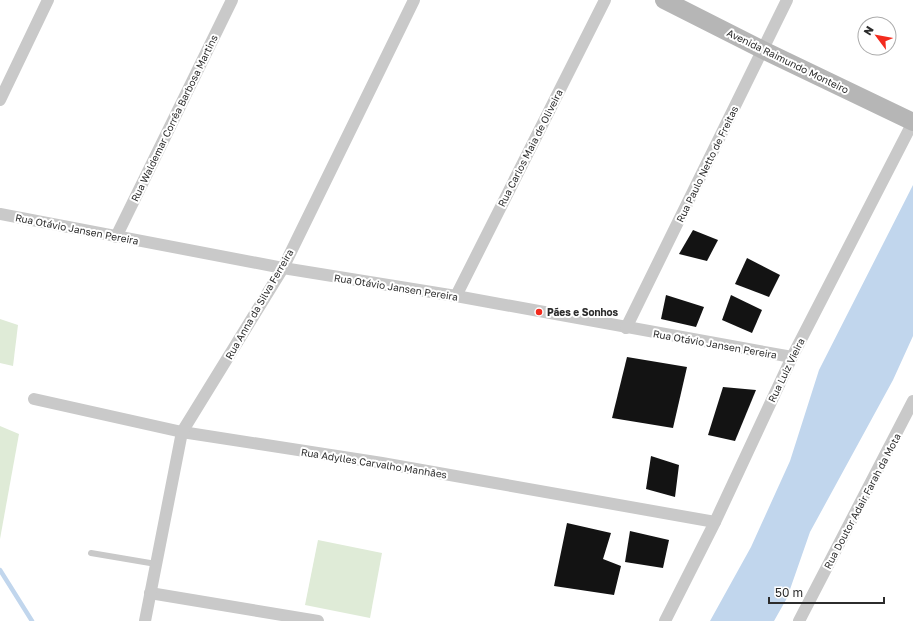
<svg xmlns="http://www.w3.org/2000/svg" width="913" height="621" font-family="'Golos Text',sans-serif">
  <rect width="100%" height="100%" fill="#fff"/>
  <g fill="#dfebd7">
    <polygon points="0,319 18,325 13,366 0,363"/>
    <polygon points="0,426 19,434 0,539"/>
    <polygon points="318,540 382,553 370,618 305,605"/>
  </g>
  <polygon fill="#c1d6ed" points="913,185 913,336 893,380 810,532 787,598 774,621 710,621 751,547 790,461 819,370"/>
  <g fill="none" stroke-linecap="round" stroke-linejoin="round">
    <polyline stroke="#c1d6ed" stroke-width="4.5" points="0,570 32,621"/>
  </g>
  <g fill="#131313">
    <polygon points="693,230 718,240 707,261 679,254"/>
    <polygon points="747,258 780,275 769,297 735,284"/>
    <polygon points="666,295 704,307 696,327 661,319"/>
    <polygon points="731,295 762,310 752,333 722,320"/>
    <polygon points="627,357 687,367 673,428 612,418"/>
    <polygon points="723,387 756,390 735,441 708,435"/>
    <polygon points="651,456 679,465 675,497 646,489"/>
    <polygon points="567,523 611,533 603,559 621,566 614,595 554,586"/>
    <polygon points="630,531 669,540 663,568 625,562"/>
  </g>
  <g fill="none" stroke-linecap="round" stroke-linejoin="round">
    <polyline stroke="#c9c9c9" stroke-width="6" points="91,553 156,564"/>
    <g stroke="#c9c9c9" stroke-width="12">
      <polyline points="0,100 48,0"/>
      <polyline points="0,214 283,268 456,296 792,357"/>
      <polyline points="116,237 232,0"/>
      <polyline points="456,296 605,0"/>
      <polyline points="626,328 787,0"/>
      <polyline points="34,399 182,432 382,463 715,522"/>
      <polyline points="150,593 318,621"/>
      <polyline points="145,621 182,432 283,268 414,0"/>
      <polyline points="665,621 715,522 792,357 913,122"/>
      <polyline points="799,621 913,401"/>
    </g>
    <polyline stroke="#b6b6b6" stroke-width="18" points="664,0 763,50 913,122"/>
  </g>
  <circle fill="#f32b1e" stroke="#fff" stroke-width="1.5" cx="539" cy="312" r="4"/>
  <g text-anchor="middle" stroke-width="4" stroke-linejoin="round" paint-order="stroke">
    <g font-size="10" fill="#2c2c2c" stroke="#fff">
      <text transform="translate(788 61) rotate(26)" y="4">Avenida Raimundo Monteiro</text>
      <text transform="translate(174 118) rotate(-64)" y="4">Rua Waldemar Corrêa Barbosa Martins</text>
      <text transform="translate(530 148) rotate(-63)" y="4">Rua Carlos Maia de Oliveira</text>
      <text transform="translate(707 164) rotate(-64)" y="4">Rua Paulo Netto de Freitas</text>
      <text transform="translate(77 229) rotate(11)" y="4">Rua Otávio Jansen Pereira</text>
      <text transform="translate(396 287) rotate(9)" y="4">Rua Otávio Jansen Pereira</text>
      <text transform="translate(259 304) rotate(-60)" y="4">Rua Anna da Silva Ferreira</text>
      <text transform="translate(715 344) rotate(10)" y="4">Rua Otávio Jansen Pereira</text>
      <text transform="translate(786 370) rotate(-64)" y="4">Rua Luiz Vieira</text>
      <text transform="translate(374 463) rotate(9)" y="4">Rua Adylles Carvalho Manhães</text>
      <text transform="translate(862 501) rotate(-62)" y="4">Rua Doutor Adair Farah da Mota</text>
    </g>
    <g font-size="10" font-weight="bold" fill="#2c2c2c" stroke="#fff" text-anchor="start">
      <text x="547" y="316">Pães e Sonhos</text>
    </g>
  </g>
  <g transform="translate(877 36) rotate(302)"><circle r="19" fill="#ffffff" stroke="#ababab"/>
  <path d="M0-3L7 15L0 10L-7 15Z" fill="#f32b1e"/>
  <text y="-6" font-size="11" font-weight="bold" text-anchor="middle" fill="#2c2c2c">N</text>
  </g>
  <path d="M769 597v6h115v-6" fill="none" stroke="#2c2c2c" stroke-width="2"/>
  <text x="775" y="597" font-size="12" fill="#2c2c2c" stroke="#ffffff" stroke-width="3" paint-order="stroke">50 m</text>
</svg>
